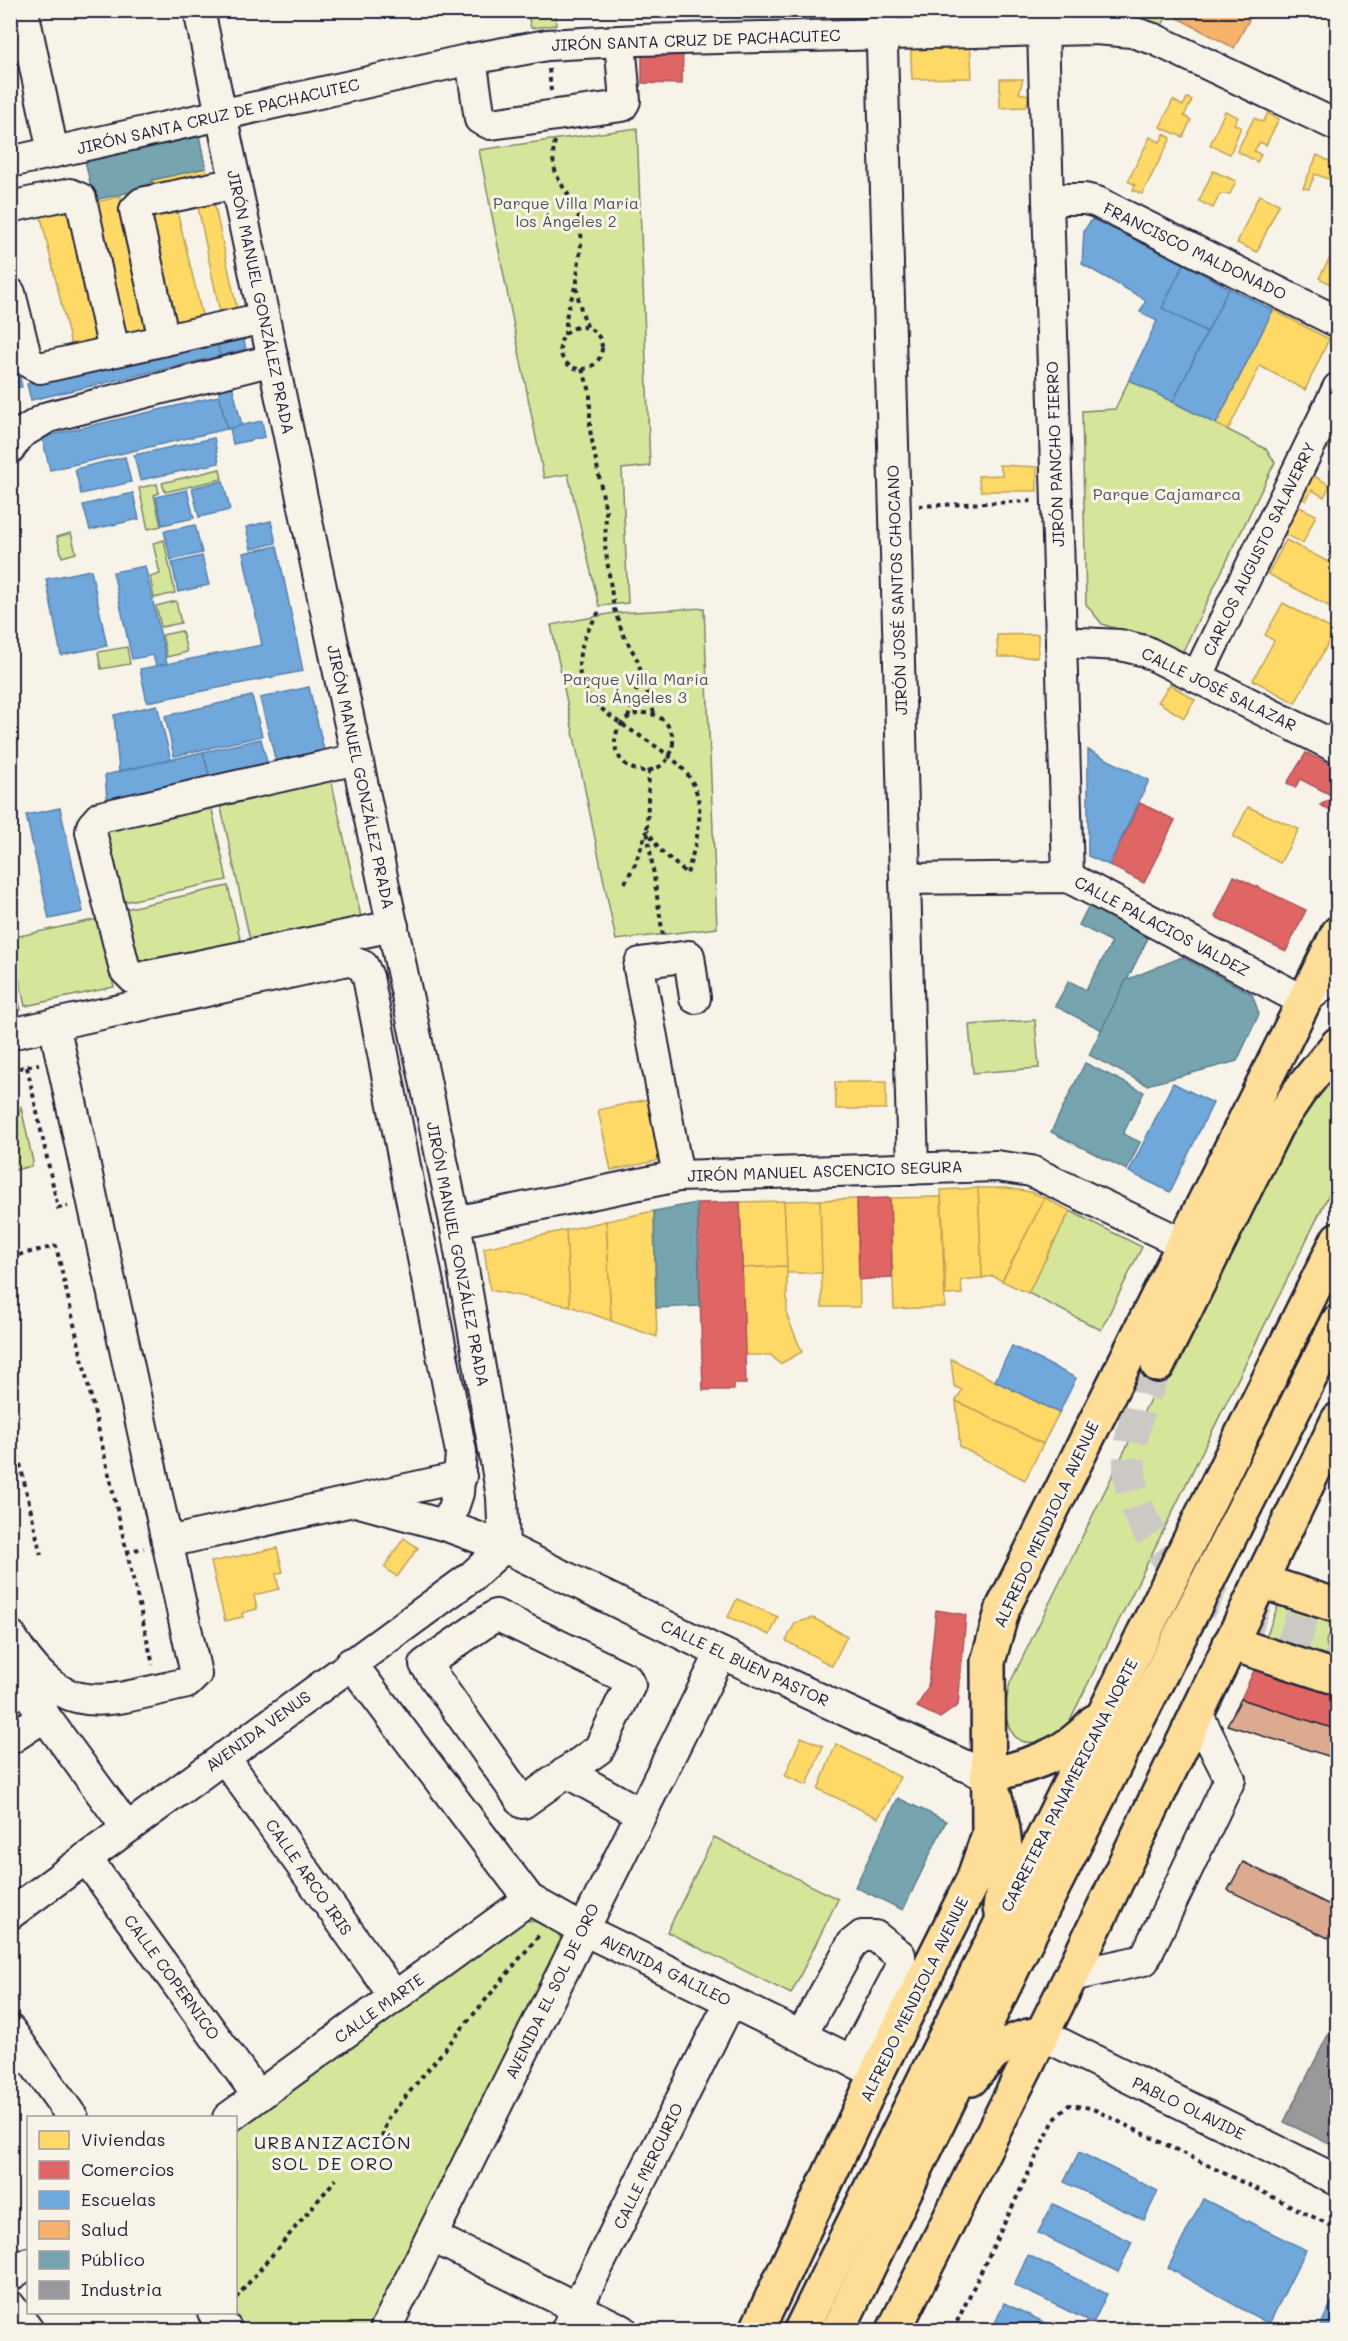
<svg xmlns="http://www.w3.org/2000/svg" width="1348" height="2341" font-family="Mali,sans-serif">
  <rect width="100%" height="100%" fill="#f7f3e8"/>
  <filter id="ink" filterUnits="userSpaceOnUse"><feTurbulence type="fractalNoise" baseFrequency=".0167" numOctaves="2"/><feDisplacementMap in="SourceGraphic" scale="12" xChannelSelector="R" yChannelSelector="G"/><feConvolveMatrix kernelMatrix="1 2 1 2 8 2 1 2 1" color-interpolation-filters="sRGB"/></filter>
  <g filter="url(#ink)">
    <g fill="#d5e69a" stroke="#7c846a" stroke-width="1.5">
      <polygon points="527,11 556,11 556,25 531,28"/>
      <polygon points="1055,11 1170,11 1162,25 1056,21"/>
      <polygon points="637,128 650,466 622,469 628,603 599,606 568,474 544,478 479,150"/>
      <polygon points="1129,380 1266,449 1275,462 1183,651 1102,624 1086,604 1082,411 1115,409"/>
      <polygon points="220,469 222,479 165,492 162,483"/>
      <polygon points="157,484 159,493 154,495 161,526 148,529 139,488"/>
      <polygon points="71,533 76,553 62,557 57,537"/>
      <polygon points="164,540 175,593 154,598 150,577 160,574 153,543"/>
      <polygon points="176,601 181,623 161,627 156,606"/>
      <polygon points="704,608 717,928 616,940 551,625 614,613"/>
      <polygon points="182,631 187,652 167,657 162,635"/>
      <polygon points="127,647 130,664 101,669 98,652"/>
      <polygon points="331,779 363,926 252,949 220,803"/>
      <polygon points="211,805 227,880 119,903 102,829"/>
      <polygon points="228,886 243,951 132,964 120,910"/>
      <polygon points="98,919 114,987 25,1006 10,938"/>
      <polygon points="10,962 21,1010 11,1012 10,1012"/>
      <polygon points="1035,1020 1039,1068 973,1073 969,1025"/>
      <path d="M1337,1061V1178L1068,1724C1056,1737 1026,1752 1013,1734C1002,1720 1006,1699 1010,1683L1277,1142Z"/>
      <polygon points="21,1107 33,1162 31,1166 11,1171 11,1157 17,1153 12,1131"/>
      <polygon points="1070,1211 1142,1247 1101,1330 1028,1293"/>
      <polygon points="1279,1603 1337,1622 1326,1641 1329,1663 1264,1642"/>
      <polygon points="714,1837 838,1899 791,1994 667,1932"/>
      <path d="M519,1920C541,1921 560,1924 564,1949L376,2330H245L232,2313L236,2312V2118Z"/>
    </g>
    <g fill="#ffd966" stroke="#bda259" stroke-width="1.5">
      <polygon points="970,38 972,78 912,79 910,40"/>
      <polygon points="1000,79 1023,79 1019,93 1029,95 1026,107 1000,108"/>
      <polygon points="1187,98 1192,100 1184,116 1191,120 1183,137 1160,127 1173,100 1183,106"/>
      <polygon points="1225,111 1238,117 1234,124 1241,127 1230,154 1210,145"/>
      <polygon points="1268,113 1279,119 1266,145 1260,142 1254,151 1261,155 1257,162 1237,151 1254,118 1263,122"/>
      <polygon points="1164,134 1171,138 1142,194 1133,190 1135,185 1128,181 1150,137 1160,142"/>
      <polygon points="1317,155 1335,164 1328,179 1315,174 1309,189 1303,188"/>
      <polygon points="206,168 209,181 155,192 152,180"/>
      <polygon points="1213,171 1236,181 1230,194 1220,194 1213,208 1199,201"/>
      <polygon points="1259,195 1279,204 1257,252 1237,243"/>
      <polygon points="121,196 152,330 121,337 90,204"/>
      <polygon points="213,198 237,309 220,313 197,202"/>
      <polygon points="175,202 203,319 172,326 144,209"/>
      <polygon points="72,206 104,342 72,349 40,213"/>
      <polygon points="1338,243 1338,288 1319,278"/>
      <polygon points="1273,310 1329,339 1305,390 1260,366 1228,430 1216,424"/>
      <polygon points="1333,426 1338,428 1338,453 1324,447"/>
      <polygon points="999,465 1037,467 1037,491 981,491 978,476 1003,475"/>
      <polygon points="1307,472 1330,485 1324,497 1312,490 1306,501 1302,498 1299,503 1292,499"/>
      <polygon points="1289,502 1316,515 1303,543 1276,530"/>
      <polygon points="1286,540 1338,567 1338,611 1268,574"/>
      <polygon points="1283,603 1335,631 1295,703 1253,680 1274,641 1265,635"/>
      <polygon points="1038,634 1038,657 998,657 997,635"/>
      <polygon points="1170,684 1195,700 1184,718 1158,702"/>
      <polygon points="1248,807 1299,829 1280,863 1233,837"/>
      <polygon points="835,1082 886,1082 886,1109 836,1109"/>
      <polygon points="649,1099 661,1160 611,1170 598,1110"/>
      <polygon points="978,1188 1007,1188 1031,1192 1045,1198 1002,1281 993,1276 982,1278"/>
      <polygon points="978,1188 982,1278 961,1280 962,1294 946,1295 941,1190"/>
      <polygon points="941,1197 945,1307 894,1309 890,1198"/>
      <polygon points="1045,1198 1070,1211 1028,1293 1002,1281"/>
      <polygon points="857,1199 860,1307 822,1307 820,1200"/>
      <polygon points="820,1200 822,1273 787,1273 784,1201"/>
      <polygon points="784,1201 787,1266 742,1268 740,1202"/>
      <polygon points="654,1211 656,1308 657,1337 611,1321 606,1221"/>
      <polygon points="606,1221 611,1321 570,1306 566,1230"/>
      <polygon points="566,1230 570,1306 490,1290 484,1248"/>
      <polygon points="787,1266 787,1316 802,1352 780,1364 771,1355 745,1355 742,1268"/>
      <polygon points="951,1359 1059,1413 1043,1444 956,1401 962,1390 954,1386"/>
      <polygon points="956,1401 1043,1444 1025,1480 960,1447"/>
      <polygon points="404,1538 418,1548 397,1577 384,1567"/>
      <polygon points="277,1548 283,1572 276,1574 279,1589 254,1595 257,1609 242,1613 243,1617 225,1621 211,1562"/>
      <polygon points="737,1599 778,1617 770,1635 728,1617"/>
      <polygon points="813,1618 847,1636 832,1666 786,1641 795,1623"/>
      <polygon points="801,1737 823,1746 807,1785 785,1776"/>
      <polygon points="836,1744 900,1777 888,1803 878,1818 818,1789"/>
    </g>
    <g fill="#e06666" stroke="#a75259" stroke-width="1.5">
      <polygon points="642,50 683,50 682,84 642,83"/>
      <polygon points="1306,753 1338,768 1338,814 1320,805 1335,797 1300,779 1295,788 1287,783"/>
      <polygon points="1140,803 1175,820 1144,883 1109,865"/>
      <polygon points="1234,876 1306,910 1286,951 1215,917"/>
      <polygon points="890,1198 892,1277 859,1280 857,1199"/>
      <polygon points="740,1202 746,1384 734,1384 734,1390 703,1390 697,1203"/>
      <polygon points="936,1610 966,1615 958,1705 940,1718 917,1707 928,1687"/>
      <polygon points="1256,1666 1338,1693 1338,1730 1241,1699"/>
    </g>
    <g fill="#6fa8dc" stroke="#5880ac" stroke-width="1.5">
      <polygon points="1092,219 1184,264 1162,308 1207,332 1173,402 1129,380 1157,321 1140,312 1146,300 1082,264 1084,231"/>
      <polygon points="1184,264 1229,288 1207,332 1162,308"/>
      <polygon points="1229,288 1273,310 1216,424 1173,402"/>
      <polygon points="241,328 246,349 220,356 216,340"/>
      <polygon points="10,334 22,387 10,389"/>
      <polygon points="216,340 220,356 31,400 27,384"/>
      <polygon points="231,381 242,426 227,429 217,384"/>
      <polygon points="219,396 227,429 50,470 42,437"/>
      <polygon points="262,421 265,437 233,444 230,428"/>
      <polygon points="214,438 219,463 140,480 134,455"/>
      <polygon points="125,457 131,482 81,494 75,469"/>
      <polygon points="223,481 230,510 199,517 192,488"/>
      <polygon points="187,490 194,518 162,525 156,497"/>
      <polygon points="133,493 139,519 90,530 83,505"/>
      <polygon points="271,521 276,543 251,549 246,527"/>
      <polygon points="195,525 202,553 171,560 164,531"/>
      <polygon points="277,546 303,671 147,702 140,669 262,645 243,553"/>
      <polygon points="202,556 209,585 178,592 172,563"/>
      <polygon points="145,566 167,664 156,666 153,655 132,659 113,572"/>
      <polygon points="91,570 107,646 61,655 46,579"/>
      <polygon points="309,687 325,754 277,766 260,698"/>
      <polygon points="252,696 262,736 174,756 165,716"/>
      <polygon points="157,705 171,760 119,771 114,715"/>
      <polygon points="261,739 269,770 211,784 203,752"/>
      <polygon points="1088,750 1149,780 1109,865 1088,856"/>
      <polygon points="203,752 211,784 135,800 134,793 107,799 105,775"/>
      <polygon points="60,808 83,912 49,919 26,815"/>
      <polygon points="1173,1083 1213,1103 1170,1192 1129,1172"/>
      <polygon points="1012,1346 1076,1378 1059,1413 995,1381"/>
      <polygon points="1079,2152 1158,2191 1144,2220 1064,2182"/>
      <polygon points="1203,2199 1306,2250 1269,2324 1168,2268"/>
      <polygon points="1053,2204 1132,2242 1118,2272 1038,2233"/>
      <polygon points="1028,2255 1107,2294 1093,2323 1014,2285"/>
      <polygon points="1338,2290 1338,2330 1318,2330"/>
      <polygon points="1004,2303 1060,2330 992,2330"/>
      <polygon points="1126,2321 1145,2330 1122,2330"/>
    </g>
    <polygon fill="#f6b26b" stroke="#b6875d" stroke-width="1.5" points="1177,10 1254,10 1234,48 1174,16"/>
    <g fill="#76a5af" stroke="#5d7e8c" stroke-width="1.5">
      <polygon points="198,131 206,168 152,180 154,187 94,200 84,156"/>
      <polygon points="1089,905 1148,938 1102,1030 1055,1006 1069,981 1086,990 1112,942 1079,925"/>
      <polygon points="1182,957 1252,994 1259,1014 1237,1061 1147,1085 1089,1055 1126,980"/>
      <polygon points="1085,1063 1144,1092 1123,1134 1140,1142 1127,1170 1051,1132"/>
      <polygon points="697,1203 700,1306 656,1308 654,1211"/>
      <polygon points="898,1798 946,1821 903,1910 855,1887"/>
    </g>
    <polygon fill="#999" stroke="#75757d" stroke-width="1.5" points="1338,2015 1338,2148 1284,2122"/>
    <g fill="#dcab8f" stroke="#22223b" stroke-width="1.5">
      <polygon points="1241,1699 1338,1730 1338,1759 1227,1725"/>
      <polygon points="1243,1862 1338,1909 1338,1917 1328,1938 1228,1890"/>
    </g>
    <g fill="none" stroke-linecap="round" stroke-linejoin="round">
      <path stroke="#ccc9c5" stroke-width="33" stroke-dasharray="33 16" stroke-linecap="butt" d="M1158,1365C1122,1436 1114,1496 1169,1559C1181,1572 1194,1588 1209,1597C1247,1620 1295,1630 1338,1644"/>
      <g stroke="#22223b" stroke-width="34">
        <g id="minor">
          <polyline points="23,10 53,152"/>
          <polyline points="199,10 455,1222 502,1497 504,1547"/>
          <polyline points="881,10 913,1169"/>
          <polyline points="1043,30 1068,877"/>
          <polyline points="471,59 480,119 491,124 622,106 625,101 620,41"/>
          <polyline points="10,162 471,59 547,45 638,40 1095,29 1132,32 1154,39 1338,126"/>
          <polyline points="1048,199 1085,199 1097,202 1338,322"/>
          <polyline points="10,207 70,194 81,199 114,351"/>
          <polyline points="10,293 26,357 30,363 40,368 264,318"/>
          <polyline points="164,340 135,210 142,203 236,183"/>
          <polyline points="10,448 20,434 48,417 273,360"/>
          <polyline points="1061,642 1120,645 1145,651 1338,748"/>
          <polyline points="1197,677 1338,388"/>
          <polyline points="357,759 100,817 92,826 91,832 125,970 134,979 393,926"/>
          <polyline points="905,879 1068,877 1304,1001 1338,973"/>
          <polyline points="10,1034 348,960 363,966 368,977 461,1452 458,1493 447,1526"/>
          <polyline points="678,1176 639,968 640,963 689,956 695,998"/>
          <polyline points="455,1222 678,1176 996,1166 1031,1171 1182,1243"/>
          <polyline points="356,1501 447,1526 504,1547 721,1653 987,1776"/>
          <polyline points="168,1542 461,1477"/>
          <polygon points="496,1615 626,1678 630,1685 599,1749 523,1803 425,1664"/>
          <path d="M10,1635C64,1723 101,1702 187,1683L196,1674L54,1024"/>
          <polyline points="351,1663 529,1899 582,1929 877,2073"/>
          <polyline points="10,1669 127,1828"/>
          <polyline points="10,1739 45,1716"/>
          <polyline points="224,1757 395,1997"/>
          <polyline points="566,1772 640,1813"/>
          <polyline points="86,1858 258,2096"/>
          <polyline points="10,1914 471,1577 504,1547"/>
          <polyline points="1071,1976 1144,1960 1230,1779 1197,1713"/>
          <polyline points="10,2030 73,2118"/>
          <polyline points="1041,2034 1338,2181"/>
          <polyline points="801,2036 852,1944 862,1936 875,1936 900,1955 900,1970 852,2061"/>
          <polyline points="228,2118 529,1899"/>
          <polyline points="433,2237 622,2330"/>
          <polyline points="10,2276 28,2263"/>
          <polyline points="10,2306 28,2330"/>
          <polyline points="213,2312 227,2330"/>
          <polyline points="385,2330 721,1653"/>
          <polyline points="566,2330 730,2002"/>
        </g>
      </g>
      <g stroke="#22223b" stroke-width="38">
        <g id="major">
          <polyline points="1260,1581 1338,1606"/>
          <polyline points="1230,1643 1338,1678"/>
          <polyline points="757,2330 877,2073 973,1880 989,1834 988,1662 1003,1608 1338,933"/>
          <polyline points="894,2330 1071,1976 1338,1420"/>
        </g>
      </g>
      <g stroke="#22223b" stroke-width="38">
        <g id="highway">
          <polyline points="1158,1365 1276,1126 1299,1092 1338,1044"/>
          <path d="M1000,1908C1009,1858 1007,1823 987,1776C1028,1766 1066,1756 1094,1722"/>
          <path d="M971,2079C993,2053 1006,2038 1041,2034"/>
          <polyline points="801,2330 1338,1239"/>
          <polyline points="838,2330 1022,1949 1338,1322"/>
        </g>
      </g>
      <g stroke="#22223b" stroke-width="4" stroke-dasharray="4.5 4.5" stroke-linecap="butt">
        <polyline points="549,69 551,91"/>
        <path d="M555,141C546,183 573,187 580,223C584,245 577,262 577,283C576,298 583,315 588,329"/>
        <circle cx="581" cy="348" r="21"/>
        <polyline points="565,335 567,312 576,284"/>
        <polyline points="582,369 590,391 590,430 606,512 605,546 614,609 623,634 637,659 655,716"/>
        <polyline points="919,506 1032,501"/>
        <path d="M599,612C525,722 679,725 697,794C704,820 694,849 687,874L660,850L647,830"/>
        <circle cx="644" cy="742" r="29"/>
        <polyline points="628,718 642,672"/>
        <polyline points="649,770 647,830 663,936"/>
        <polyline points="625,883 635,864 647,831"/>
        <polyline points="27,1067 58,1208 68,1206"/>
        <polyline points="10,1070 39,1064"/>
        <polyline points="10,1257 56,1246 153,1665"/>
        <polyline points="10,1420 41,1555"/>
        <polyline points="126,1552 144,1548"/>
        <polyline points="376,2144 382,2137 388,2118 540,1934"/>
        <polyline points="236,2298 336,2179"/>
        <polyline points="953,2330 1054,2120 1069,2105 1091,2108 1338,2229"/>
      </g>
      <use href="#minor" stroke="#f7f3e8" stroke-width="30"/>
      <use href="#major" stroke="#fedd96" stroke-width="33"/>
      <use href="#highway" stroke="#fedd96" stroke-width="33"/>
    </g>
  </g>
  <g text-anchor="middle" stroke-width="6" stroke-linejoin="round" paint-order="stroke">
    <g font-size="16" fill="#22223b" stroke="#f7f3e8">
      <text transform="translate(696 40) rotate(-2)" y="6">JIRÓN SANTA CRUZ DE PACHACUTEC</text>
      <text transform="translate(218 116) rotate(-13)" y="6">JIRÓN SANTA CRUZ DE PACHACUTEC</text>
      <text transform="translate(1195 251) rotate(26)" y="6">FRANCISCO MALDONADO</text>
      <text transform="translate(261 302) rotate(78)" y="6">JIRÓN MANUEL GONZÁLEZ PRADA</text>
      <text transform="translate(1055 454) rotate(-92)" y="6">JIRÓN PANCHO FIERRO</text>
      <text transform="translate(1259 549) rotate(-64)" y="6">CARLOS AUGUSTO SALAVERRY</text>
      <text transform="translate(897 590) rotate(-92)" y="6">JIRÓN JOSÉ SANTOS CHOCANO</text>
      <text transform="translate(1219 689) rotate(26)" y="6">CALLE JOSÉ SALAZAR</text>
      <text transform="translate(361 777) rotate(78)" y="6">JIRÓN MANUEL GONZÁLEZ PRADA</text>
      <text transform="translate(1162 926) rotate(28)" y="6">CALLE PALACIOS VALDEZ</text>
      <text transform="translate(825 1171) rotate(-2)" y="6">JIRÓN MANUEL ASCENCIO SEGURA</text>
      <text transform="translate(458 1254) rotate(79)" y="6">JIRÓN MANUEL GONZÁLEZ PRADA</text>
      <text transform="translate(1046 1524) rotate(-65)" y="6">ALFREDO MENDIOLA AVENUE</text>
      <text transform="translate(745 1663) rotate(25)" y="6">CALLE EL BUEN PASTOR</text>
      <text transform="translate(258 1731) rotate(-36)" y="6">AVENIDA VENUS</text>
      <text transform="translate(1069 1785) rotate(-63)" y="6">CARRETERA PANAMERICANA NORTE</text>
      <text transform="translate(309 1877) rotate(55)" y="6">CALLE ARCO IRIS</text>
      <text transform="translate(666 1970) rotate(26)" y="6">AVENIDA GALILEO</text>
      <text transform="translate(172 1977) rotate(54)" y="6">CALLE COPERNICO</text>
      <text transform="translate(552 1991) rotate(-64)" y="6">AVENIDA EL SOL DE ORO</text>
      <text transform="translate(914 1999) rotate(-64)" y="6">ALFREDO MENDIOLA AVENUE</text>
      <text transform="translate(379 2008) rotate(-36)" y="6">CALLE MARTE</text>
      <text transform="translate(1189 2108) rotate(26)" y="6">PABLO OLAVIDE</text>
      <text transform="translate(648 2166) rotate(-64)" y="6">CALLE MERCURIO</text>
    </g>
    <g font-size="16" fill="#4f5353" stroke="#f7f3e8">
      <text x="566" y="209">Parque Villa María<tspan x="566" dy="18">los Ángeles 2</tspan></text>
      <text x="1167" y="500">Parque Cajamarca</text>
      <text x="636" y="685">Parque Villa María<tspan x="636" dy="18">los Ángeles 3</tspan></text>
    </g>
    <g font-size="18" letter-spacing="1.5" fill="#22223b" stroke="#f7f3e8">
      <text x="333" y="2149">URBANIZACIÓN<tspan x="333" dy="21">SOL DE ORO</tspan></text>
    </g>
  </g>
  <rect width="1348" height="2341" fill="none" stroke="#f7f3e8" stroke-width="36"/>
  <rect x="18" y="18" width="1312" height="2305" fill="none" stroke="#22223b" stroke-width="2" filter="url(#ink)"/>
  <rect x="27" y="2116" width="210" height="198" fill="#f7f3e8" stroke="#a29fa3" stroke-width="1.5"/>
  <rect x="39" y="2131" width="30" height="18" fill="#ffd966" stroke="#a29fa3" stroke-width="1.5"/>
  <text x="81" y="2146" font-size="18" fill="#22223b">Viviendas</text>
  <rect x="39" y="2161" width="30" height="18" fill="#e06666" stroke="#a29fa3" stroke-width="1.5"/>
  <text x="81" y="2176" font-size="18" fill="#22223b">Comercios</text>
  <rect x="39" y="2191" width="30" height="18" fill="#6fa8dc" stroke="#a29fa3" stroke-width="1.5"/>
  <text x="81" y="2206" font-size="18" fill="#22223b">Escuelas</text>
  <rect x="39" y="2221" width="30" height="18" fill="#f6b26b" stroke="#a29fa3" stroke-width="1.5"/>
  <text x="81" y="2236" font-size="18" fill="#22223b">Salud</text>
  <rect x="39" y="2251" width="30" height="18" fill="#76a5af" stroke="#a29fa3" stroke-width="1.5"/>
  <text x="81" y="2266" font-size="18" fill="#22223b">Público</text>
  <rect x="39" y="2281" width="30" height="18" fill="#999999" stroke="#a29fa3" stroke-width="1.5"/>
  <text x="81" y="2296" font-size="18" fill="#22223b">Industria</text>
</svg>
